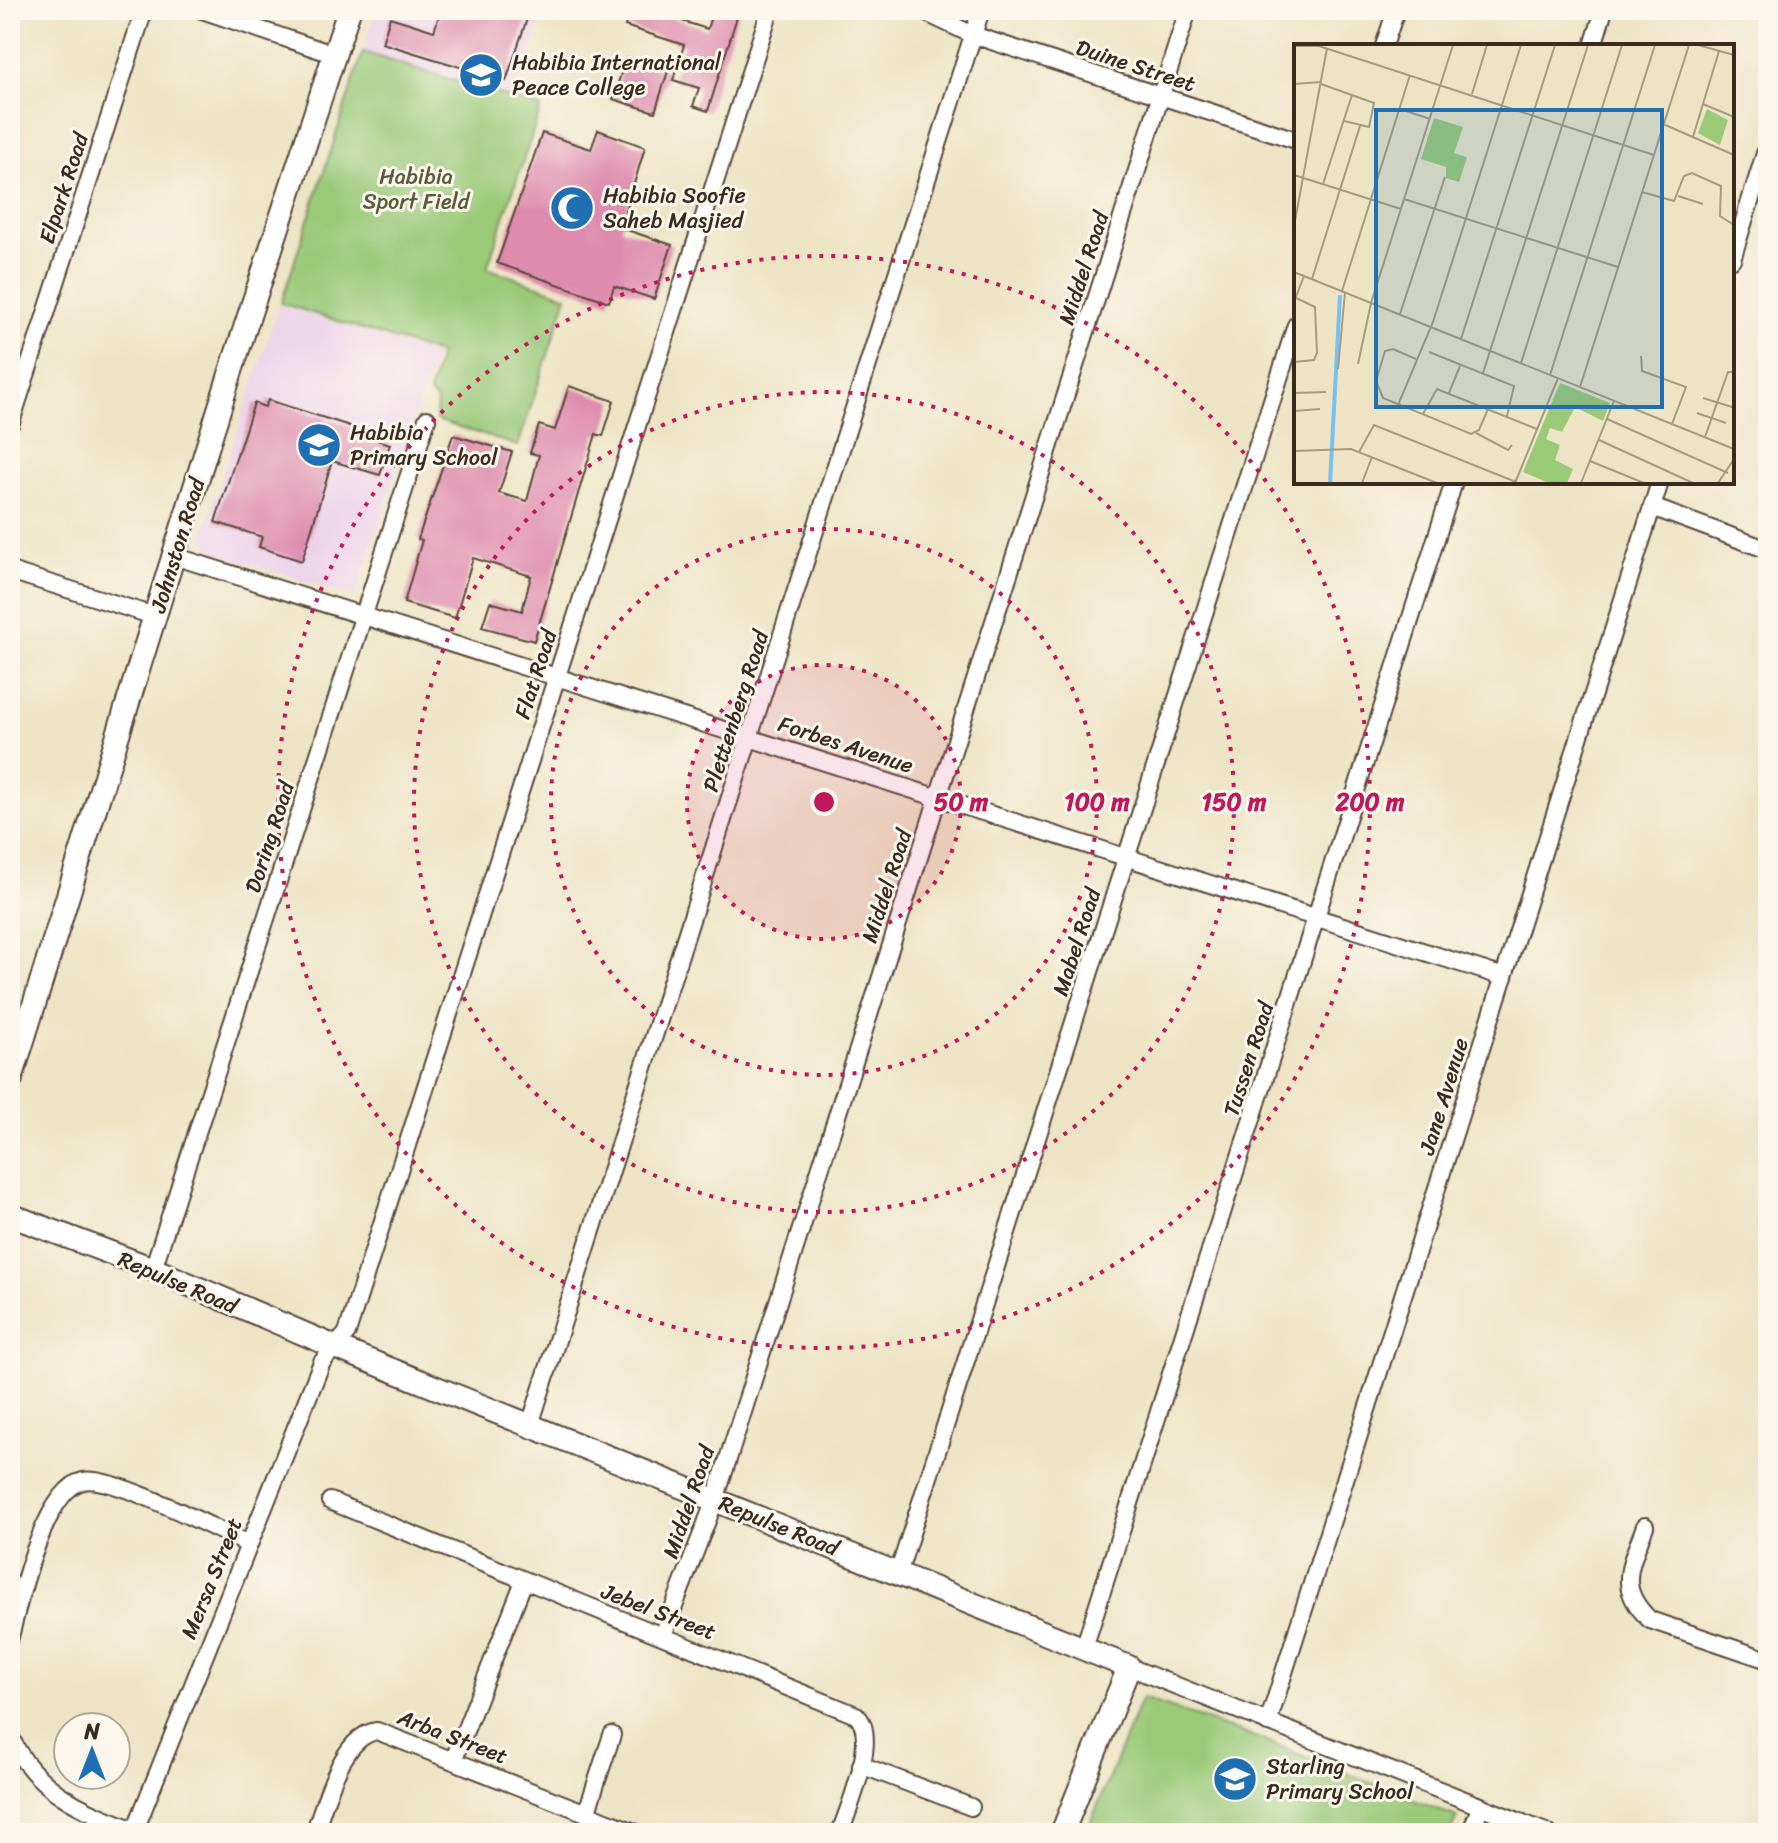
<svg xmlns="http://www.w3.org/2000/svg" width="1778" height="1843" font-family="Sriracha,sans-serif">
  <rect width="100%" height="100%" fill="#fbf7ec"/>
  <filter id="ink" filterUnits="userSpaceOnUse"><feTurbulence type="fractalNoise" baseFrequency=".0125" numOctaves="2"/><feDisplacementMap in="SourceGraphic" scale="16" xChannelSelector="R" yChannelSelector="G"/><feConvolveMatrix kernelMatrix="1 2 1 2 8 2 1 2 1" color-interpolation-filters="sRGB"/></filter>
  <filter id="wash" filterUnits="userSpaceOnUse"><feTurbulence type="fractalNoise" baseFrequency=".006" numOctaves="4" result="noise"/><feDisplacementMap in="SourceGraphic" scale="32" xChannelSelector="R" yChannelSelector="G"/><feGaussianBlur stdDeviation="1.8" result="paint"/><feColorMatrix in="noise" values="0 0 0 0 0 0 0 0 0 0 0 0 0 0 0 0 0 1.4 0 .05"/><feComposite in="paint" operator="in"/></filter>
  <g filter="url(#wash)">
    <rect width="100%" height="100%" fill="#ede4c5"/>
    <g fill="#ecd1ea">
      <polygon points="377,10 544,10 515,99 363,51"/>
      <polygon points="279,305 435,355 355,597 215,553 203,535"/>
    </g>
    <g fill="#9ac978" stroke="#6a7a4b" stroke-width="2">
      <polygon points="363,52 541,108 487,268 567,296 518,446 436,420 437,401 429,393 440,354 281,303"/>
      <polygon points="1142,1698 1266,1741 1457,1817 1450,1833 1086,1833"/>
    </g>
    <g id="blocks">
      <g fill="#de8bad">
        <polygon points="441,10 530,10 506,81 382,43 390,17 434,31"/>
        <polygon points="630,10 648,10 707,29 713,10 739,10 708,111 693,106 699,88 673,80 684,45 625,26"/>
        <polygon points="626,58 668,71 655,112 613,99"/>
        <polygon points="598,130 645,147 621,228 672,245 654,299 614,286 609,302 497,263 542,133 591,149"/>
        <polygon points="569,386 614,401 603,436 596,434 534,641 482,627 490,602 522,611 531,576 473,558 455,618 404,603 422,540 418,539 453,435 512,452 499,493 527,501 539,455 530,453 539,425 555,430"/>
        <polygon points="268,400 378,435 377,440 390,444 380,475 332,461 302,561 259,547 262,537 215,522 254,403 265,407"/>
      </g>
    </g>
  </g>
  <g filter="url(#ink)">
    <use href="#blocks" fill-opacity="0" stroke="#564637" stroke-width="2"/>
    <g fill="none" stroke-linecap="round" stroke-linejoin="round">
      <g stroke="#564637" stroke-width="20">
        <g id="street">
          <polyline points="202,10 335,55"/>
          <polyline points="920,10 973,35 1296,140"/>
          <polyline points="1384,46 1396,10"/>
          <polyline points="1593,46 1604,10"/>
          <polyline points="1732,259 1768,144"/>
          <polyline points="10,425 144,10"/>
          <polyline points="1652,507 1768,550"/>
          <polyline points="174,556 1504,977"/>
          <polyline points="10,571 154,616"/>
          <polyline points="153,1269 427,419"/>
          <polyline points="530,1425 981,10"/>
          <path d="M330,1501L856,1715C880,1735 849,1807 840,1833"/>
          <path d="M1645,1526C1631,1565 1615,1587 1650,1620L1768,1660"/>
          <polyline points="898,1574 1296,325"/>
          <polyline points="663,1635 715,1500 1188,10"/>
          <path d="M10,1637C19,1601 44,1490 83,1481C111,1474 217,1530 248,1544"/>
          <polyline points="1084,1648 1454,482"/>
          <polyline points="1129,1667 1548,1833"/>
          <polyline points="1268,1723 1660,482"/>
          <path d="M10,1736C35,1793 88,1812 142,1833"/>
          <polyline points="454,1759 524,1581"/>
          <polyline points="861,1765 971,1807"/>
          <polyline points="587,1811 612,1735"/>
          <polyline points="135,1830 322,1362 347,1333 770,10"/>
          <path d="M314,1833C326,1802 341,1736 377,1731L637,1833"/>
          <polyline points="1470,1833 1481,1806"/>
        </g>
      </g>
      <g stroke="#564637" stroke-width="26">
        <g id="secondary">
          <polyline points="10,1082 231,371 349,10"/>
          <polyline points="10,1215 153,1269 335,1347 1129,1667 1062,1833"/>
        </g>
      </g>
      <use href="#street" stroke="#fff" stroke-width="16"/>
      <use href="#secondary" stroke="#fff" stroke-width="22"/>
    </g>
  </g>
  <circle cx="824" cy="802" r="137" fill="#c2185b" fill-opacity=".12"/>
  <g fill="none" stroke="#c2185b" stroke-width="4" stroke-dasharray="4 8">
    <circle cx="824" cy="802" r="137"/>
    <circle cx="824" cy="802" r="273"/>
    <circle cx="824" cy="802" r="410"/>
    <circle cx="824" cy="802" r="546"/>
  </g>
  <defs>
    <g id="university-disc" transform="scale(2.3)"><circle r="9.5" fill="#1f6fb2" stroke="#fbf7ec"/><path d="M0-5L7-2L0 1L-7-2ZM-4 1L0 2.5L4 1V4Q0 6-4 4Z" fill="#fff"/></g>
    <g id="mosque-disc" transform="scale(2.3)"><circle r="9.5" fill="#1f6fb2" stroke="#fbf7ec"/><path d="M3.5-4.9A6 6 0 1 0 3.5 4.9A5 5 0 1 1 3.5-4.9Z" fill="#fff"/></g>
    <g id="school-disc" transform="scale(2.3)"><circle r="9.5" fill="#1f6fb2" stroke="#fbf7ec"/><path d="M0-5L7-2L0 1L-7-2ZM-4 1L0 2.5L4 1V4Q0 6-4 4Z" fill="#fff"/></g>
  </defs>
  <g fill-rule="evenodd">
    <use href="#university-disc" x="481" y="75"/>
    <use href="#mosque-disc" x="572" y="208"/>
    <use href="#school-disc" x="319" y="445"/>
    <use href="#school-disc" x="1235" y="1779"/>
  </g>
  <g text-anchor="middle" stroke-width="6" stroke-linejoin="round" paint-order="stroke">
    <g font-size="22" fill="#3b2a1e" stroke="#fbf7ec" text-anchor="start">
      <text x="512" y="70">Habibia International<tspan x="512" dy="25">Peace College</tspan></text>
      <text x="603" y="203">Habibia Soofie<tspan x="603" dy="25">Saheb Masjied</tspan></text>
      <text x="350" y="440">Habibia<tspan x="350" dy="25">Primary School</tspan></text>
      <text x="1266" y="1774">Starling<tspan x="1266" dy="25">Primary School</tspan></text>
    </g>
    <g font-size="22" fill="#3b2a1e" stroke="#fbf7ec">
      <text transform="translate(1136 65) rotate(18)" y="8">Duine Street</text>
      <text transform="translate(63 188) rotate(-72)" y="8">Elpark Road</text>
      <text transform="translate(1083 268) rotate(-72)" y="8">Middel Road</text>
      <text transform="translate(177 545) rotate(-73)" y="8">Johnston Road</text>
      <text transform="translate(535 674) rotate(-72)" y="8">Flat Road</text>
      <text transform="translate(735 711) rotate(-72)" y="8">Plettenberg Road</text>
      <text transform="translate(846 744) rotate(18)" y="8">Forbes Avenue</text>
      <text transform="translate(269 837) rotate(-72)" y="8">Doring Road</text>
      <text transform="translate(886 886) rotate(-72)" y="8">Middel Road</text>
      <text transform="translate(1076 942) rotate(-72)" y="8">Mabel Road</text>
      <text transform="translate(1248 1059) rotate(-72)" y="8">Tussen Road</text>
      <text transform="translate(1443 1096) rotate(-73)" y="8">Jane Avenue</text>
      <text transform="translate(178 1282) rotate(23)" y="8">Repulse Road</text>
      <text transform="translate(688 1502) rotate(-71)" y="8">Middel Road</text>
      <text transform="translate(779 1525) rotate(22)" y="8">Repulse Road</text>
      <text transform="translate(211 1578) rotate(-68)" y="8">Mersa Street</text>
      <text transform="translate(659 1611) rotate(21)" y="8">Jebel Street</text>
      <text transform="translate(453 1736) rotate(21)" y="8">Arba Street</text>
    </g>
    <g font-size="22" fill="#585a39" stroke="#fbf7ec">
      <text x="416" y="184">Habibia<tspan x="416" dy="25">Sport Field</tspan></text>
    </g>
  </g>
  <g transform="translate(1294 44)">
    <rect width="440" height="440" fill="#ede4c5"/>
    <path d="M413,65L434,76L426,101L404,89ZM140,74L169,83L160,109L173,113L165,138L152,134V123L127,115ZM266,339L316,359L309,377L281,363L268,388L256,384L252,395L266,401L261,416L279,425L273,439H255L229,428Z" fill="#9ac978"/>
    <path fill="none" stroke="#77c0ef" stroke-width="4" d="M36,439L46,251"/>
    <path fill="none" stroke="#a69a82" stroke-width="2" d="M404,1L440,11M0,2H25L360,111M0,40L27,38M27,40L80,59L75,83L50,77M178,50L193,1M409,60L440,73M106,65L136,75M369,80L440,111M399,93L425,7M0,131L107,165M29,140L58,51M348,148L380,157L390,132L398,129L427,142L426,172L440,181M384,152L409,160M110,155L324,223M0,182L33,4M0,228L440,405M18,235L66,82M48,247L116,31M0,253L21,263L23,309L20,316L0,318M0,258L10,232M106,270L151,133M167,295L261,1M135,308L220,342L213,372M347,312L348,327L392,343L378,380M122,315L99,305L91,307L82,337L89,354L177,390L185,386L194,365M227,319L328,1M64,320L77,259L159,1M44,325L51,248M189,329L294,1M256,331L361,1M286,343L395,1M0,349L32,348M155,349L166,322M409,354L438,363M104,361L139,278L227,1M0,367L26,365M403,369L432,379M129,370L143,345L243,385M313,375L434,429M182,389L214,406L218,401M411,393L434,328H440M305,396L399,439M0,407L57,405L143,439M65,408L80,381L222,438M296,417L350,439M68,439L78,413M221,439L264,334M287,439L320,357M424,439L440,415"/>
    <path fill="#1f6fb2" fill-opacity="0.15" stroke="#1f6fb2" stroke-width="4" d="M82,66H368V363H82Z"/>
    <rect width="440" height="440" fill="none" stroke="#3b2a1e" stroke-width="4"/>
  </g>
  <circle cx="824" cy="802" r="12" fill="#c2185b" stroke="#fbf7ec" stroke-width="4"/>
  <g font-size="24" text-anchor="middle" font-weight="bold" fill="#c2185b" stroke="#fbf7ec" stroke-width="6" stroke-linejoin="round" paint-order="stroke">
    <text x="961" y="810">50 m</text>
    <text x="1097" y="810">100 m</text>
    <text x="1234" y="810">150 m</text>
    <text x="1370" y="810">200 m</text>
  </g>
  <rect width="1778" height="1843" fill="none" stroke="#fbf7ec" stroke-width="40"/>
  <g transform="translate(92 1751)"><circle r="38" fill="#fbf7ec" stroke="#aea59a" stroke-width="2"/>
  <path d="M0-6L14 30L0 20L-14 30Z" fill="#1f6fb2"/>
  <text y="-12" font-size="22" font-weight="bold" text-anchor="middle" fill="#3b2a1e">N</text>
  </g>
</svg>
